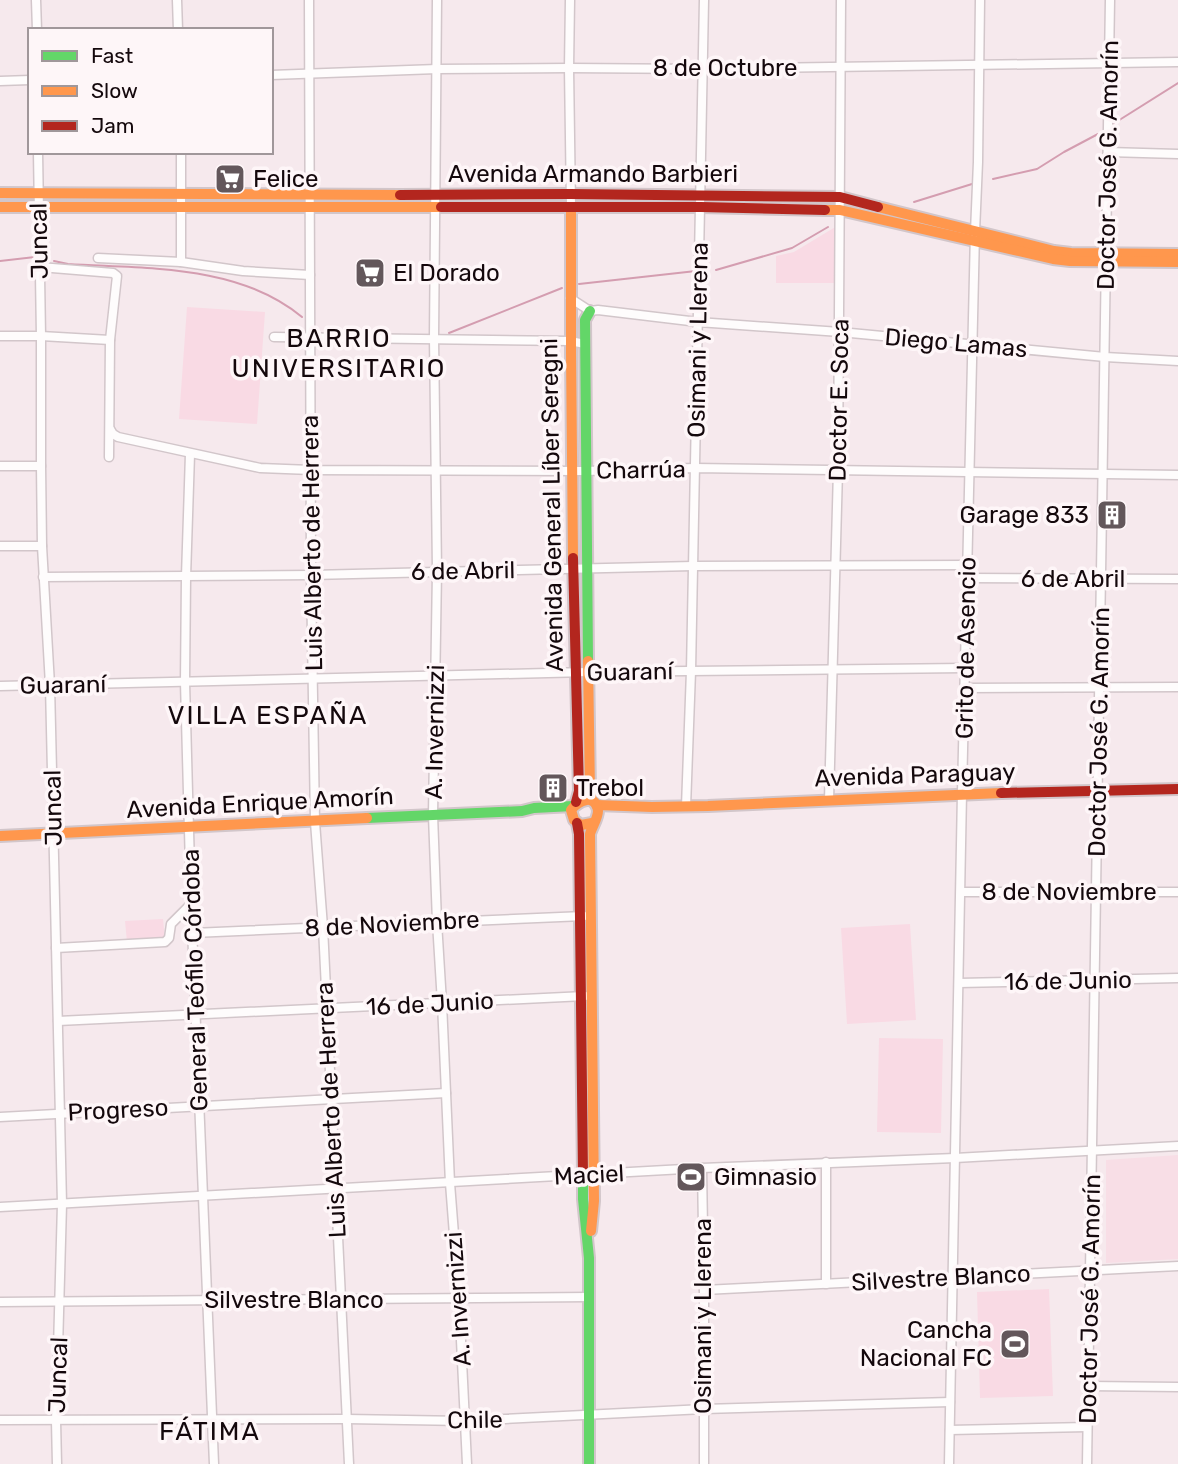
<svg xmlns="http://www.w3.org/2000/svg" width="1178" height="1464" font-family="Rubik,sans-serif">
  <rect width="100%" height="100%" fill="#f6e9ed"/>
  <polygon fill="#f8dee6" points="1178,1155 1178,1259 1106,1263 1106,1160"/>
  <g fill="#f9dae4">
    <polygon points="837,226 836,283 776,283 776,256 794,252"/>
    <polygon points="187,307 265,312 257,424 179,419"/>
    <polygon points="163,919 165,940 127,942 125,921"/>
    <polygon points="910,924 916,1020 847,1024 841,928"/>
    <polygon points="879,1038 943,1039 941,1133 877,1132"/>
    <polygon points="1049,1289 1053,1396 980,1398 977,1292"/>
  </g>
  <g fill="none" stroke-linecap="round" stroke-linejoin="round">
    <g stroke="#d49db0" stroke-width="2">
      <polyline points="1113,124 1178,83"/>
      <polyline points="993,179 1037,169 1064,152 1098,134"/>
      <polyline points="914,202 972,184"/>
      <polyline points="0,261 35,257"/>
      <path d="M54,261L68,264C147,269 238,264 302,317"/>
      <polyline points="716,270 792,248 828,227"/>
      <polyline points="579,284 696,271"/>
      <polyline points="449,333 562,288"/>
    </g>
    <g stroke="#d2c6ca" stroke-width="11">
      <g id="street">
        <polyline points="36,0 37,30"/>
        <polyline points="177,0 178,30"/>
        <polyline points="309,0 311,575 315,822 323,927 349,1464"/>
        <polyline points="437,0 434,338 437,571 433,815 437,922 442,1003 450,1183 459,1299 467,1464"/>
        <polyline points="570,0 569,68 571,207"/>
        <polyline points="271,75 437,69 569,68 702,69 1178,62"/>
        <polyline points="0,81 30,80"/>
        <polyline points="38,152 41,336 41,466 42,546 50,685 62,1204 56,1421 57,1464"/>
        <polyline points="181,152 181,262"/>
        <polyline points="1108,152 1178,154"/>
        <polyline points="98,258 181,262 243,271 310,275"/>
        <polyline points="40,267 113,273 117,276 110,340 109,457"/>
        <polyline points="570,298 590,311 598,310 698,322 840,332 1105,357 1178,361"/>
        <polyline points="0,336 41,336 110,340"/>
        <polyline points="274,337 570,341 585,344"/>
        <polyline points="110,429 113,434 118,437 260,468 311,470 585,471 695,468 1178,475"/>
        <polyline points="190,454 186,577 185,682 191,904 214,1464"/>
        <polyline points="0,466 41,466"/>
        <polyline points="0,546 42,546"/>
        <polyline points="43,577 311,575 693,566 968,565"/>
        <polyline points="967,578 1178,579"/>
        <polyline points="0,686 588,672 965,668"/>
        <polyline points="965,688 1178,687"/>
        <polyline points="829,800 838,470 841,0"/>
        <polyline points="686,807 691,671 704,0"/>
        <polyline points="961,892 1178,892"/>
        <polyline points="193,933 584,916"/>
        <polyline points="56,948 165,942 169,938 171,924 191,904"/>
        <polyline points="959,983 1178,978"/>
        <polyline points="58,1021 585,996"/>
        <polyline points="0,1117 446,1093"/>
        <polyline points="702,1168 704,1290 704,1464"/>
        <polyline points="0,1207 702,1168 955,1158 1178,1146"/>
        <polyline points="826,1284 826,1162"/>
        <polyline points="704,1290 1178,1266"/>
        <polyline points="0,1302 589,1297"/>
        <polyline points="1088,1386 1178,1387"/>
        <polyline points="0,1420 347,1419 464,1421 704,1409 950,1402"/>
        <polyline points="950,1430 1087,1427"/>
        <polyline points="949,1464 962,793 975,232 978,162 980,0"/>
        <polyline points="1087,1464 1110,0"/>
      </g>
    </g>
    <g stroke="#d2c6ca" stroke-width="14">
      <g id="fast">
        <polyline points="588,661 585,320 590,311"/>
        <polyline points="367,818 522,811 534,808 573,806"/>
        <polyline points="583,1175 583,1199 589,1258 589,1464"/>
      </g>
    </g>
    <g stroke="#d2c6ca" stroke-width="14">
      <g id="slow">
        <polyline points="0,193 400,195"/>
        <polyline points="0,207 441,207"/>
        <polyline points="571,207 571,353 573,558"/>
        <polyline points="878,207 1054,251 1071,253 1178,254"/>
        <polyline points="825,210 840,210 1053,259 1070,261 1178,262"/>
        <polyline points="588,661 590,793 592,801"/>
        <polyline points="596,805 652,807 708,806 1001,793"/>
        <polyline points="0,836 367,818"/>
        <path d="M591,1231L594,1201L590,834C592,827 598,818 598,811C596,792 578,801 571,810L574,820L581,825L592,823"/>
      </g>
    </g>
    <g stroke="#d2c6ca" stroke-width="14">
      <g id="jam">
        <polyline points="400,195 570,194 840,197 878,207"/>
        <polyline points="441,207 701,207 825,210"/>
        <polyline points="573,558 579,791 576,802"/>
        <polyline points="1001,793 1178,789"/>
        <polyline points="577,823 579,834 583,1175"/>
      </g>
    </g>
    <use href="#street" stroke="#fefcfc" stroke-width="8"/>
    <use href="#fast" stroke="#63d668" stroke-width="10"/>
    <use href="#slow" stroke="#ff974d" stroke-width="10"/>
    <use href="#jam" stroke="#b3261e" stroke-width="10"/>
  </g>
  <defs>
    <g id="supermarket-square" transform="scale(1.575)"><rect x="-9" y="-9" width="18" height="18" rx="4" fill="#63575b" stroke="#fef6f8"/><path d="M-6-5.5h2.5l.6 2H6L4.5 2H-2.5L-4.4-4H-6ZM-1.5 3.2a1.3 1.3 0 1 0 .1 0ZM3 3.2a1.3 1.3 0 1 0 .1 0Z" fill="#fff"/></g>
    <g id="building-square" transform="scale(1.575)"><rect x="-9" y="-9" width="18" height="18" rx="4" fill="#63575b" stroke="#fef6f8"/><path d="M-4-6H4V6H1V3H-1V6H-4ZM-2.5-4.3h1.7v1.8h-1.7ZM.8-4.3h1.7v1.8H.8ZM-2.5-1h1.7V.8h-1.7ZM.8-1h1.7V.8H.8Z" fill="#fff"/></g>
    <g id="stadium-square" transform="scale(1.575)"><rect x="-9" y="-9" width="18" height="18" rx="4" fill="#63575b" stroke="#fef6f8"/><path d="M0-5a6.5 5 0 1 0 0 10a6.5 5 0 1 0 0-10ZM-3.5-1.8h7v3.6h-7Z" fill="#fff"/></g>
  </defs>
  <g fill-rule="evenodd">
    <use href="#supermarket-square" x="230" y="179"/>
    <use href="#supermarket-square" x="370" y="273"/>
    <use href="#building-square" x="1112" y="515"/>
    <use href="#building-square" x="553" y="788"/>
    <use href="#stadium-square" x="691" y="1177"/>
    <use href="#stadium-square" x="1015" y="1344"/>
  </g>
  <g text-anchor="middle" stroke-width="7" stroke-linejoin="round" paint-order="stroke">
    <g font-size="24" fill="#14080c" stroke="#fef6f8">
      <text x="725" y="76">8 de Octubre</text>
      <text transform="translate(1108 165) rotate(-89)" y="8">Doctor José G. Amorín</text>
      <text x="593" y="182">Avenida Armando Barbieri</text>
      <text transform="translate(39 241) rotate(-91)" y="8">Juncal</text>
      <text transform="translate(698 340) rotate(-89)" y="8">Osimani y Llerena</text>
      <text transform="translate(956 343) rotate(5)" y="8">Diego Lamas</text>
      <text transform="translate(839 400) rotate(-89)" y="8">Doctor E. Soca</text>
      <text transform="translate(641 470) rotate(-1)" y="8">Charrúa</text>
      <text transform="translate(552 505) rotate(-91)" y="8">Avenida General Líber Seregni</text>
      <text transform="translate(312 543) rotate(-91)" y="8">Luis Alberto de Herrera</text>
      <text transform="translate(463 571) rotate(-1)" y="8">6 de Abril</text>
      <text x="1073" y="587">6 de Abril</text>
      <text transform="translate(966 648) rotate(-89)" y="8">Grito de Asencio</text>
      <text transform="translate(630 672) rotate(-1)" y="8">Guaraní</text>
      <text transform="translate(63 685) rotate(-1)" y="8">Guaraní</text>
      <text transform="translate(435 732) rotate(-89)" y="8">A. Invernizzi</text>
      <text transform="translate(1099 732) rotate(-89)" y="8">Doctor José G. Amorín</text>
      <text transform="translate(915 775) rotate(-2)" y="8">Avenida Paraguay</text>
      <text transform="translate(260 803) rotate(-3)" y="8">Avenida Enrique Amorín</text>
      <text transform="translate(53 808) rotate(-91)" y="8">Juncal</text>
      <text x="1069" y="900">8 de Noviembre</text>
      <text transform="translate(392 924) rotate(-3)" y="8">8 de Noviembre</text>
      <text transform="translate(195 980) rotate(-92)" y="8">General Teófilo Córdoba</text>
      <text transform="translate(1068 981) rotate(-1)" y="8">16 de Junio</text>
      <text transform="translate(430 1004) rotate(-3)" y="8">16 de Junio</text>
      <text transform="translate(118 1110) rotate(-3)" y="8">Progreso</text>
      <text transform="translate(331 1110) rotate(-93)" y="8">Luis Alberto de Herrera</text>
      <text transform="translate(589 1175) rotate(-3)" y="8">Maciel</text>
      <text transform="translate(941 1278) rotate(-3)" y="8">Silvestre Blanco</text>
      <text transform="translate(458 1299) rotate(-94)" y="8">A. Invernizzi</text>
      <text transform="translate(1090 1299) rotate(-89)" y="8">Doctor José G. Amorín</text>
      <text x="294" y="1308">Silvestre Blanco</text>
      <text transform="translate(703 1316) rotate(-90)" y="8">Osimani y Llerena</text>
      <text transform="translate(58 1375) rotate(-88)" y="8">Juncal</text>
      <text transform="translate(475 1420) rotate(-1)" y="8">Chile</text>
    </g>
    <g font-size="24" fill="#14080c" stroke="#fef6f8" text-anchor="start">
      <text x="253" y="187">Felice</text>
      <text x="393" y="281">El Dorado</text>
      <text x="1089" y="523" text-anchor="end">Garage 833</text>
      <text x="576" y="796">Trebol</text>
      <text x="714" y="1185">Gimnasio</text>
      <text x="992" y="1338" text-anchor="end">Cancha<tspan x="992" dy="28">Nacional FC</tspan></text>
    </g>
    <g font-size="26" letter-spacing="2" fill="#14080c" stroke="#fef6f8">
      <text x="339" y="347">BARRIO<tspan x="339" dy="30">UNIVERSITARIO</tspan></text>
      <text x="268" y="724">VILLA ESPAÑA</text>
      <text x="210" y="1440">FÁTIMA</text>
    </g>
  </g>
  <rect x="28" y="28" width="245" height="126" fill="#fef6f8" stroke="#a0979a" stroke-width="2"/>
  <rect x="42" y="51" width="35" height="10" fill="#63d668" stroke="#a0979a" stroke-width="2"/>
  <text x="91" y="63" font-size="21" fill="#14080c">Fast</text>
  <rect x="42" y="86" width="35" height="10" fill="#ff974d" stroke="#a0979a" stroke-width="2"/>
  <text x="91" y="98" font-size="21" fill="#14080c">Slow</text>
  <rect x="42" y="121" width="35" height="10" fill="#b3261e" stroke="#a0979a" stroke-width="2"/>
  <text x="91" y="133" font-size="21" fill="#14080c">Jam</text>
</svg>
